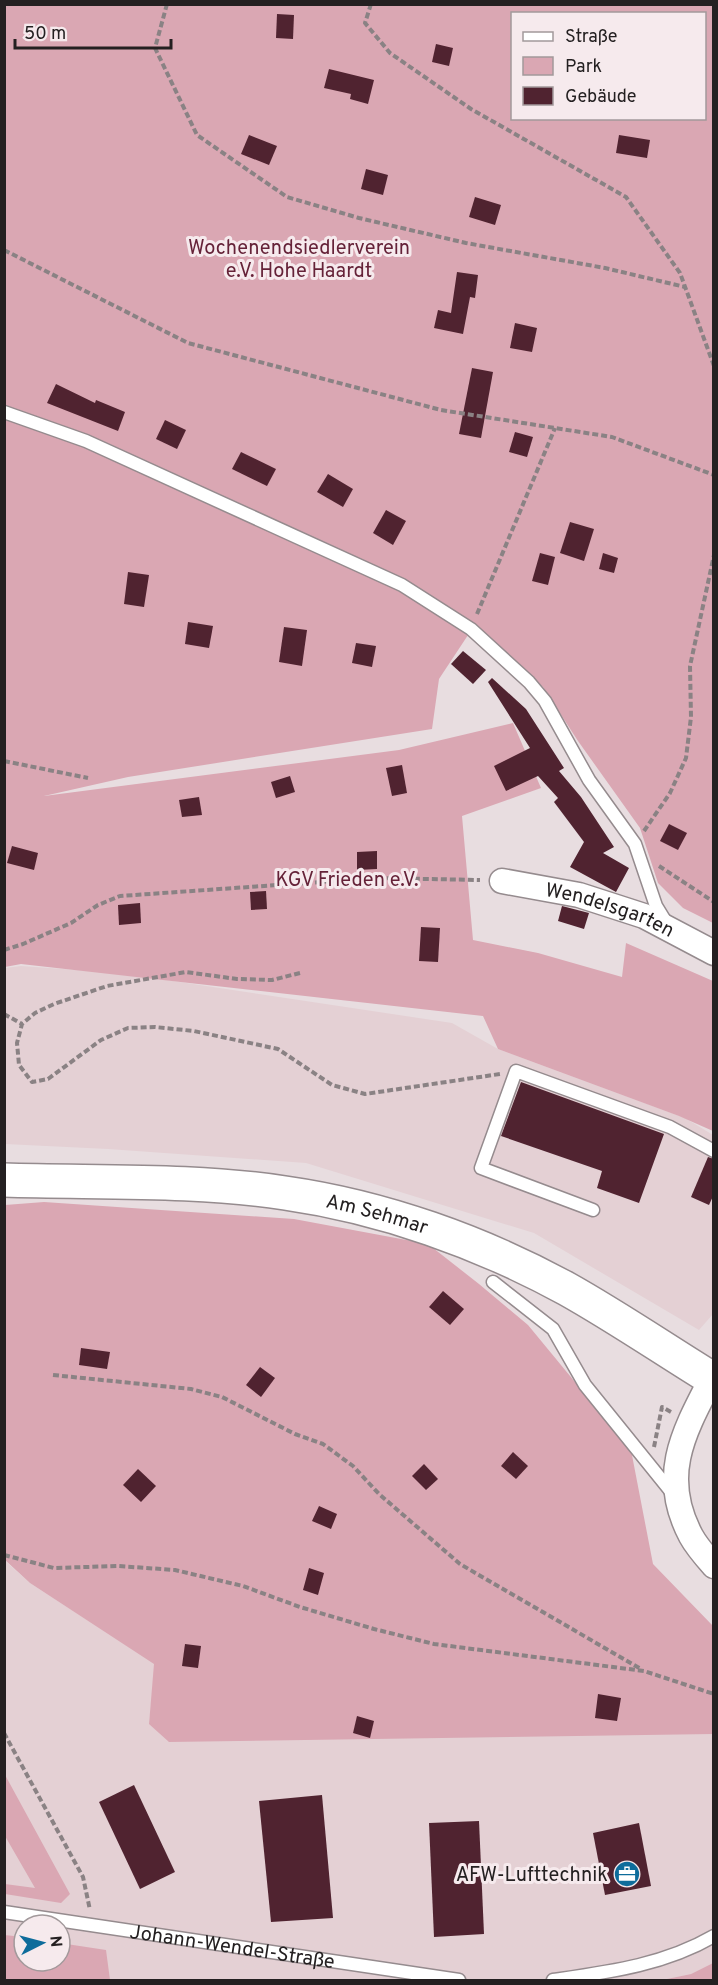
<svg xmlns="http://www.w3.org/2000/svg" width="718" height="1985" font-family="Overpass,sans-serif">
  <rect width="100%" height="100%" fill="#e8dde0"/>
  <g fill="#e4d0d4" fill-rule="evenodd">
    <polygon points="21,966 120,973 452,1023 498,1049 685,1118 713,1135 713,1314 699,1330 534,1233 306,1163 108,1149 5,1144 5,968"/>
    <path d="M4,1560L30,1583L155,1664L149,1724L713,1733V1963L691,1974L662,1980H5ZM24,1925H60V1961H24Z"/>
  </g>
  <g fill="#daa7b3" fill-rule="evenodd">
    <path d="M5,5H713V923L683,908L658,883L640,828L578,741L543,687L472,629L439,679L432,729L128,777L44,796L399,750L513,723L541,788L462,816L473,940L538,953L622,977L626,943L713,981V1131L679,1116L498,1049L483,1016L21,964L5,967ZM512,14H704V118H512Z"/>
    <polygon points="44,1202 294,1219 428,1244 479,1284 528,1325 631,1450 653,1564 713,1626 713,1734 169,1742 149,1724 154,1664 30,1583 5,1560 5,1205"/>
    <polygon points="4,1773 70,1894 61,1903 5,1894 5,1884 35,1888 5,1836"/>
    <polygon points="4,1935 24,1937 24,1961 60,1961 60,1943 106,1950 110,1980 5,1980"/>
    <polygon points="713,1963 713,1980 662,1980 691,1974"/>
  </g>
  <g fill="#502330">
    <polygon points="277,14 294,15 293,39 276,38"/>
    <polygon points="436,44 453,48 449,66 432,62"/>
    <polygon points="329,69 374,80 368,104 350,99 351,94 324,88"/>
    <polygon points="249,135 277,146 269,165 241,154"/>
    <polygon points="619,135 650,140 647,158 616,153"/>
    <polygon points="366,169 388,175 383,195 361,189"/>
    <polygon points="475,197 501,205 495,225 469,217"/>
    <polygon points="457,272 478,275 475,298 470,297 463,334 434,328 438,310 451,313"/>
    <polygon points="515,323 537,328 532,352 510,348"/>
    <polygon points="472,368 493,372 481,438 459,434"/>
    <polygon points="56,384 95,403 96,400 125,412 118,431 47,403"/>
    <polygon points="165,420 186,430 177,449 156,439"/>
    <polygon points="515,432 533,437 527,457 509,452"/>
    <polygon points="241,452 276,469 267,486 232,469"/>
    <polygon points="328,474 353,489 343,507 317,492"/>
    <polygon points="386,510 406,521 393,545 373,533"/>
    <polygon points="570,522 594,529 584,561 560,553"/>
    <polygon points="540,553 555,557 548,585 532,581"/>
    <polygon points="603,553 618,558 614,573 599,569"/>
    <polygon points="128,572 149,575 144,607 124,604"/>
    <polygon points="188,622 213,626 209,648 185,644"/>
    <polygon points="284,627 307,630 302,666 279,662"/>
    <polygon points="356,643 376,646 372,667 352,663"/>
    <polygon points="463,651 486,670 473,684 451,664"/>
    <polygon points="492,678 526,709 564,768 559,771 581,797 614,847 603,853 629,868 616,892 570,867 584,842 554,802 558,798 538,776 506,791 494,766 530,748 488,682"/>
    <polygon points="402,765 407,793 392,796 386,768"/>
    <polygon points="290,776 295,792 276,798 271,782"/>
    <polygon points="199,797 202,815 182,817 179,800"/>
    <polygon points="669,824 687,833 678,850 660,841"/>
    <polygon points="12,846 38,853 34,870 7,863"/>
    <polygon points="377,851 377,869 357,870 357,852"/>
    <polygon points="266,891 267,909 251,910 250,892"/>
    <polygon points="140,903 141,923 119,925 118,905"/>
    <polygon points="562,906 589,913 584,929 558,921"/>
    <polygon points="421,927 440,928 438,962 419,961"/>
    <polygon points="521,1082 664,1134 639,1203 597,1188 602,1171 501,1136"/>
    <polygon points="708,1157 714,1159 714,1194 709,1205 691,1197"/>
    <polygon points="443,1291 464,1309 450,1325 429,1307"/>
    <polygon points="81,1348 110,1352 107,1369 79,1365"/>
    <polygon points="260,1367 275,1378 261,1397 246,1385"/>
    <polygon points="513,1452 528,1466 516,1479 501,1466"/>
    <polygon points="424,1464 438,1479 426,1490 412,1476"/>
    <polygon points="138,1469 156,1486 141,1502 123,1485"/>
    <polygon points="319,1506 337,1514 331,1529 312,1521"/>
    <polygon points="309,1568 324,1573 318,1595 303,1590"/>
    <polygon points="185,1644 201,1646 198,1668 182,1666"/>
    <polygon points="598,1694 621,1698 617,1721 595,1718"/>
    <polygon points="357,1716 374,1721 370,1738 353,1733"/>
    <polygon points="134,1785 175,1872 140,1889 99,1802"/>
    <polygon points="322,1795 333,1918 271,1922 259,1801"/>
    <polygon points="479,1821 484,1934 434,1937 429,1823"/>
    <polygon points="639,1823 651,1886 605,1895 593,1833"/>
  </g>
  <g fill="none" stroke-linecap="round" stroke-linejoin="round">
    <g stroke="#958b8e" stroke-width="15">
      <g id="lane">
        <polyline points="4,412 86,441 402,585 471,629 529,682 545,701 589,780 635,844 656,906 667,924"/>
        <polyline points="593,1210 481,1168 516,1071 670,1127 714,1151"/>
        <polyline points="493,1282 553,1329 585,1385 673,1494"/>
        <path id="s1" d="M4,1912L459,1980"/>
        <path d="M553,1980C609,1972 664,1965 714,1936"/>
      </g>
    </g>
    <g stroke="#958b8e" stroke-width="27">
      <g id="street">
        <path id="s2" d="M502,881L579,895L644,916L714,953"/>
        <path d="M714,1374C685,1430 658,1474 691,1536C697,1547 706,1557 714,1566"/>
      </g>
    </g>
    <g stroke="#958b8e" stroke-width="36">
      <g id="secondary">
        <path id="s3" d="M4,1180C98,1183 193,1179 285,1193C383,1207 481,1242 567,1289C617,1317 665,1350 714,1380"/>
      </g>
    </g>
    <g stroke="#8a8284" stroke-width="4" stroke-dasharray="6 3" stroke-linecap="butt">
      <polyline points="167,4 155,48 197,135 287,197 359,218 466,243 605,268 685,287"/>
      <polyline points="371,4 365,23 390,53 471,109 626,197 680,273 714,366"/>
      <polyline points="4,250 188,343 441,410 612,437 714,475"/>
      <polyline points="477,614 555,428"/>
      <polyline points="4,761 88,778"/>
      <polyline points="644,831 670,793 686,758 691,717 690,666 714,555"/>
      <polyline points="659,866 714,902"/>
      <polyline points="4,950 23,944 71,923 98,905 120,896 378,878 480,880"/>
      <polyline points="300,973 272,980 237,979 186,972 107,986 54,1004 35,1013 22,1024 17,1043 19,1065 32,1082 48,1079 101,1040 128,1028 155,1027 194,1031 278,1049 332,1085 365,1094 500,1074"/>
      <polyline points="4,1014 22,1024"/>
      <polyline points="53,1375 191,1389 222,1397 295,1434 323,1444 353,1466 379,1494 460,1564 641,1669"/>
      <polyline points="654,1447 662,1407 673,1413"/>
      <polyline points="4,1555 54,1568 118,1566 175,1570 243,1586 300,1607 374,1629 434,1644 644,1671 714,1694"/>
      <polyline points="4,1733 83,1877 90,1910"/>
    </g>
    <use href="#lane" stroke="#fff" stroke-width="12"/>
    <use href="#street" stroke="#fff" stroke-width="24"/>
    <use href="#secondary" stroke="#fff" stroke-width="33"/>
  </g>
  <defs>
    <g id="office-disc" transform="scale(1.35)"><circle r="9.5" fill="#0e6c9b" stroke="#f6eaed"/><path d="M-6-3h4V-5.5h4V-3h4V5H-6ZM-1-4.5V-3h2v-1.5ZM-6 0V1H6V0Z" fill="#fff"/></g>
  </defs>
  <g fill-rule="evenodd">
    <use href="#office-disc" x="627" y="1874"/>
  </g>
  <g text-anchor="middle" stroke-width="6" stroke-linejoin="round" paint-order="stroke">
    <g font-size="20" fill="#652238" stroke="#f6eaed">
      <text x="299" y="254">Wochenendsiedlerverein<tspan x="299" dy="23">e.V. Hohe Haardt</tspan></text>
      <text x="347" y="886">KGV Frieden e.V.</text>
    </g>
    <g font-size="20" fill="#242021" stroke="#f6eaed">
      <text dy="7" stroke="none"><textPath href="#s2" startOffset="112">Wendelsgarten</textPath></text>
      <text dy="7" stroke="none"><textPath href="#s3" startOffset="376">Am Sehmar</textPath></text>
      <text dy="7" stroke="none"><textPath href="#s1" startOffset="231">Johann-Wendel-Straße</textPath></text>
    </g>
    <g font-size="20" fill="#242021" stroke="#f6eaed" text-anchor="end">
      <text x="608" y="1881">AFW-Lufttechnik</text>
    </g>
  </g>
  <rect width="718" height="1985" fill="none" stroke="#242021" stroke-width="12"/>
  <rect x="511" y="12" width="195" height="108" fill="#f6eaed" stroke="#a2999b" stroke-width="1.5"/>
  <rect x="523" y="32" width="30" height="9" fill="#ffffff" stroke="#a2999b" stroke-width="1.5"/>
  <text x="565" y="42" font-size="18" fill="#242021">Straße</text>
  <rect x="523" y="57" width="30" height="18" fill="#daa7b3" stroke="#a2999b" stroke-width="1.5"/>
  <text x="565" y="72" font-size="18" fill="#242021">Park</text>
  <rect x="523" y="87" width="30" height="18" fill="#502330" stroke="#a2999b" stroke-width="1.5"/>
  <text x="565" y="102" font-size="18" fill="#242021">Gebäude</text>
  <g transform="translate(42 1943) rotate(84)"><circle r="28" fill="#f6eaed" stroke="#a2999b" stroke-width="1.5"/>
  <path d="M0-4.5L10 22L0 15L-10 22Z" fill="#0e6c9b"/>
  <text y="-9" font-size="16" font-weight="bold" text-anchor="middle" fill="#242021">N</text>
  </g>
  <path d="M15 39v9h156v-9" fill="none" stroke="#242021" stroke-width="3"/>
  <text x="24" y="39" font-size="18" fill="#242021" stroke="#f6eaed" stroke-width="4.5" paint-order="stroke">50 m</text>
</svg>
